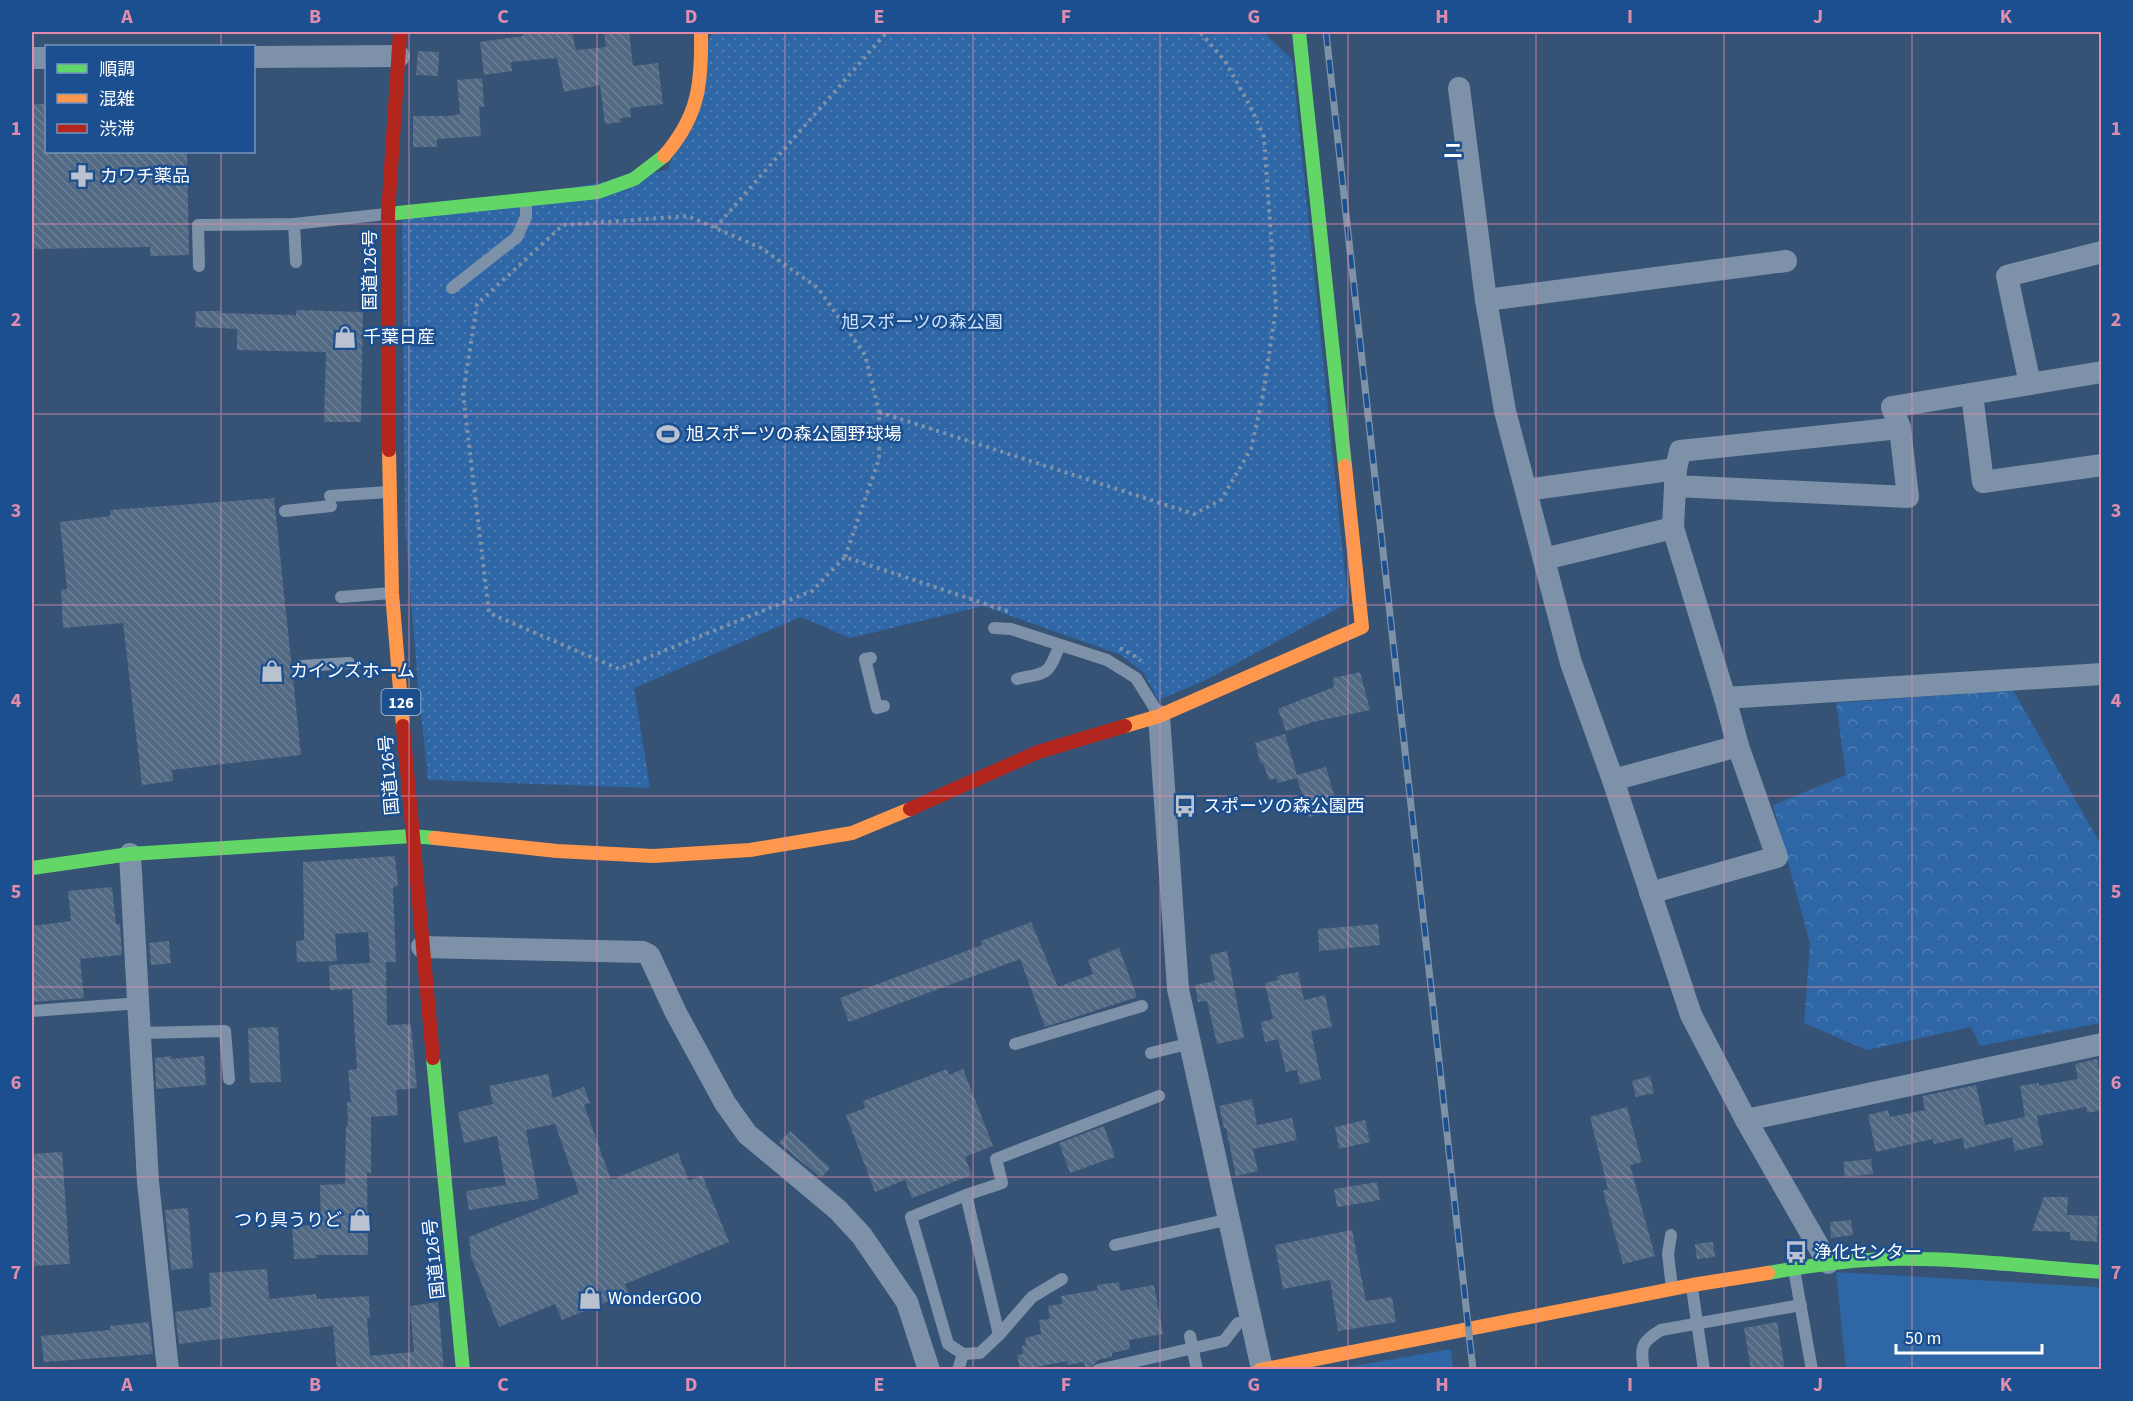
<svg xmlns="http://www.w3.org/2000/svg" width="2133" height="1401" font-family="'Source Sans 3','Noto Sans JP',sans-serif">
  <defs>
    <pattern id="forest-crowns" width="20" height="18" patternUnits="userSpaceOnUse" patternTransform="scale(1.5)"><rect width="20" height="18" fill="#2f66a5"/><path d="M2 6a3 3 0 1 1 6 0M12 15a3 3 0 1 1 6 0" fill="none" stroke="#4e7db2"/></pattern>
    <pattern id="park-dots" width="8" height="8" patternUnits="userSpaceOnUse" patternTransform="scale(1.5)"><rect width="8" height="8" fill="#2f66a5"/><path d="M2 2h.1M6 6h.1" fill="none" stroke="#4e7db2" stroke-width="1.8" stroke-linecap="round"/></pattern>
    <pattern id="building-back-hatch" width="6" height="6" patternUnits="userSpaceOnUse" patternTransform="scale(1.5)"><rect width="6" height="6" fill="#526984"/><path d="M-1 5l2 2M0 0l6 6M5-1l2 2" fill="none" stroke="#6c8096"/></pattern>
  </defs>
  <rect width="100%" height="100%" fill="#365274"/>
  <g fill="#2f66a5">
    <polygon points="1836,1272 2098,1287 2102,1292 2101,1369 1846,1369"/>
    <polygon points="1451,1349 1453,1369 1331,1370"/>
  </g>
  <polygon fill="url(#forest-crowns)" points="2013,690 2101,845 2101,1023 1980,1046 1971,1027 1867,1050 1804,1023 1810,944 1773,805 1846,775 1836,703"/>
  <polygon fill="url(#park-dots)" points="712,32 1263,32 1292,59 1348,603 1204,681 1158,700 1144,673 1121,655 983,606 850,638 801,617 634,688 650,788 428,780 418,685 405,527 402,220 668,170"/>
  <g fill="url(#building-back-hatch)">
    <polygon points="523,32 572,32 576,50 606,47 604,32 629,32 633,66 658,63 663,104 630,108 631,117 620,118 621,122 605,124 600,85 564,92 557,58 511,62 512,71 484,75 480,42 523,36"/>
    <polygon points="418,51 439,52 438,76 416,75"/>
    <polygon points="482,78 484,107 479,107 481,136 437,139 437,147 413,147 413,116 448,116 460,114 457,80"/>
    <polygon points="32,104 46,104 46,152 187,152 189,255 150,256 150,247 32,249"/>
    <polygon points="296,310 363,312 361,422 324,422 326,352 237,350 237,329 195,327 196,311 221,311 221,313 296,315"/>
    <polygon points="274,498 301,755 172,770 173,781 142,785 123,623 63,628 61,590 67,589 60,522 110,516 110,510"/>
    <polygon points="1360,672 1370,710 1313,722 1286,731 1278,709 1334,687 1333,678"/>
    <polygon points="1285,734 1297,775 1326,767 1338,809 1309,817 1297,778 1278,783 1276,778 1269,780 1263,763 1261,764 1255,743"/>
    <polygon points="395,856 398,886 393,887 396,962 386,962 387,1025 411,1024 417,1088 396,1090 398,1115 371,1117 371,1173 367,1173 368,1255 316,1255 317,1258 294,1259 292,1226 321,1225 320,1185 345,1184 346,1125 348,1126 347,1102 351,1102 348,1070 357,1069 352,989 330,990 329,965 370,963 368,932 335,934 337,961 297,962 296,941 304,940 303,862"/>
    <polygon points="112,887 116,924 120,924 122,955 80,959 84,998 32,1002 32,926 71,921 68,891"/>
    <polygon points="1031,922 1058,987 1093,974 1088,960 1119,948 1137,997 1045,1027 1020,959 849,1022 840,998 982,945 981,941"/>
    <polygon points="1378,924 1380,945 1319,951 1318,929"/>
    <polygon points="169,941 171,963 151,965 149,943"/>
    <polygon points="1227,951 1244,1038 1217,1044 1207,1001 1198,1002 1195,985 1215,981 1210,955"/>
    <polygon points="1298,972 1304,1000 1325,995 1332,1027 1311,1031 1321,1079 1300,1084 1297,1070 1286,1072 1278,1039 1265,1042 1261,1022 1273,1019 1265,983 1278,980 1277,976"/>
    <polygon points="278,1027 281,1082 250,1083 248,1028"/>
    <polygon points="171,1056 171,1059 204,1056 206,1085 156,1089 155,1058"/>
    <polygon points="2097,1059 2099,1070 2102,1070 2102,1110 2087,1113 2086,1107 2037,1116 2043,1145 2015,1151 2012,1137 1965,1149 1962,1138 1934,1144 1933,1139 1876,1152 1868,1115 1888,1110 1890,1117 1925,1110 1922,1096 1976,1085 1985,1125 2025,1117 2020,1086 2039,1083 2039,1086 2078,1079 2075,1064"/>
    <polygon points="947,1069 949,1075 963,1069 993,1146 965,1157 972,1175 912,1198 905,1180 875,1192 846,1115 865,1108 863,1101"/>
    <polygon points="548,1074 553,1098 584,1087 590,1103 584,1105 611,1180 678,1153 689,1181 702,1175 729,1242 625,1284 629,1293 562,1320 555,1304 499,1327 471,1257 469,1237 579,1193 555,1124 526,1130 539,1199 469,1210 466,1191 506,1185 497,1136 464,1143 458,1112 493,1104 489,1086"/>
    <polygon points="1650,1076 1654,1093 1636,1097 1632,1081"/>
    <polygon points="1252,1099 1257,1125 1292,1118 1297,1140 1253,1149 1258,1171 1236,1176 1226,1128 1224,1128 1219,1106"/>
    <polygon points="1627,1107 1642,1162 1630,1165 1655,1256 1623,1264 1603,1191 1608,1189 1590,1117"/>
    <polygon points="1365,1120 1370,1142 1339,1149 1335,1127"/>
    <polygon points="1104,1126 1115,1157 1070,1173 1059,1143"/>
    <polygon points="790,1131 830,1168 821,1178 779,1143"/>
    <polygon points="62,1152 70,1264 33,1266 32,1154"/>
    <polygon points="1871,1159 1873,1174 1845,1177 1843,1162"/>
    <polygon points="1377,1182 1380,1200 1337,1207 1334,1189"/>
    <polygon points="2044,1197 2068,1197 2067,1215 2098,1216 2097,1242 2070,1240 2070,1232 2032,1231"/>
    <polygon points="188,1208 193,1268 171,1270 165,1210"/>
    <polygon points="1851,1220 1853,1235 1831,1238 1830,1222"/>
    <polygon points="1352,1230 1366,1301 1392,1297 1396,1322 1338,1331 1330,1280 1283,1289 1275,1245"/>
    <polygon points="1713,1242 1715,1257 1697,1259 1695,1244"/>
    <polygon points="267,1269 269,1299 316,1294 317,1299 369,1296 370,1318 367,1318 370,1356 414,1352 410,1306 438,1302 444,1370 337,1370 333,1326 179,1344 175,1312 211,1307 209,1273"/>
    <polygon points="1119,1282 1120,1291 1154,1285 1163,1334 1129,1340 1130,1349 1112,1353 1112,1357 1098,1360 1090,1368 1085,1369 1084,1362 1068,1365 1067,1361 1020,1370 1017,1355 1023,1354 1022,1346 1026,1345 1025,1338 1041,1334 1039,1320 1050,1319 1048,1306 1062,1304 1061,1296 1098,1290 1097,1285"/>
    <polygon points="149,1322 153,1354 44,1362 41,1336 110,1330 110,1326"/>
    <polygon points="1777,1322 1785,1370 1751,1370 1744,1328"/>
  </g>
  <g fill="none" stroke-linecap="round" stroke-linejoin="round">
    <g stroke="#7d92a8" stroke-width="4" stroke-dasharray="3 4.5" stroke-linecap="butt">
      <polyline points="715,228 887,32"/>
      <polyline points="879,412 1194,514 1221,500 1251,449 1263,395 1276,308 1264,137 1250,106 1225,61 1200,32"/>
      <polyline points="845,557 879,459 879,412 865,355 818,288 761,248 688,216 563,225 477,304 463,394 489,613 619,669 812,591 845,557 1010,612"/>
      <polyline points="1120,648 1138,658 1141,661"/>
    </g>
    <g stroke="#7d92a8" stroke-width="12">
      <polyline points="294,224 296,262"/>
      <polyline points="199,266 198,225 294,224 386,214"/>
      <polyline points="452,288 517,237 526,217 526,201"/>
      <polyline points="330,496 388,492"/>
      <polyline points="285,511 331,506"/>
      <polyline points="341,597 391,593"/>
      <polyline points="994,628 1011,629 1107,660 1136,678 1159,715"/>
      <polyline points="871,658 865,659 877,708 884,706"/>
      <polyline points="302,666 349,663"/>
      <path d="M1017,679C1049,672 1047,676 1060,645"/>
      <polyline points="32,1011 140,1003"/>
      <polyline points="141,1033 225,1031 229,1079"/>
      <polyline points="1015,1044 1142,1006"/>
      <polyline points="1151,1053 1191,1043"/>
      <polyline points="966,1195 999,1335 980,1353 963,1354 948,1344 911,1217 966,1195 1002,1183 996,1159 1159,1096"/>
      <polyline points="1671,1235 1668,1254 1672,1288"/>
      <polyline points="1115,1245 1230,1219"/>
      <polyline points="1794,1269 1812,1370"/>
      <polyline points="1692,1288 1704,1370"/>
      <polyline points="999,1335 1032,1297 1062,1279"/>
      <polyline points="1190,1336 1197,1370"/>
      <polyline points="958,1370 963,1354"/>
      <polyline points="1098,1370 1224,1341 1238,1323"/>
      <path d="M1644,1370C1640,1347 1641,1342 1661,1330L1801,1305"/>
    </g>
    <g stroke="#7d92a8" stroke-width="22">
      <polyline points="254,57 399,56"/>
      <polyline points="32,58 46,58"/>
      <polyline points="1459,88 1486,300 1505,411 1571,663 1613,780 1691,1015 1746,1120 1828,1263"/>
      <polyline points="1486,300 1786,261"/>
      <polyline points="2030,384 2007,276 2102,252"/>
      <polyline points="1972,394 1983,482 2102,465"/>
      <polyline points="1676,469 1680,451 1900,428 1892,407 2102,372"/>
      <polyline points="1526,490 1676,469 1675,486 1908,497 1900,428"/>
      <polyline points="1673,528 1725,698"/>
      <polyline points="1544,559 1673,528 1675,486"/>
      <polyline points="1159,716 1178,989 1262,1369"/>
      <polyline points="1613,780 1738,746"/>
      <polyline points="130,854 148,1182 168,1370"/>
      <polyline points="1650,893 1777,857 1738,746 1725,698 2102,674"/>
      <polyline points="422,947 643,952 649,955 676,1013 725,1103 747,1134 838,1210 862,1236 907,1302 929,1370"/>
      <polyline points="1746,1120 2102,1044"/>
    </g>
    <g stroke="#63d668" stroke-width="14">
      <polyline points="1299,32 1345,466"/>
      <polyline points="388,214 598,192 634,179 664,156"/>
      <polyline points="32,868 130,854 412,836 435,838"/>
      <polyline points="433,1058 463,1370"/>
      <path d="M1768,1273C1807,1266 1846,1260 1886,1259C1957,1257 2031,1267 2102,1272"/>
    </g>
    <g stroke="#ff974d" stroke-width="14">
      <path d="M664,156C699,116 702,83 701,32"/>
      <polyline points="389,450 392,593 403,726"/>
      <polyline points="1125,726 1159,716 1362,627 1345,466"/>
      <polyline points="435,838 557,851 653,856 750,850 852,833 910,809"/>
      <polyline points="1260,1370 1692,1285 1768,1273"/>
    </g>
    <g stroke="#b3261e" stroke-width="14">
      <polyline points="389,450 388,214 400,32"/>
      <polyline points="403,726 433,1058"/>
      <polyline points="910,809 1038,752 1125,726"/>
    </g>
    <g stroke="#7e92a7" stroke-width="7">
      <polyline id="rail" points="1326,32 1473,1370"/>
    </g>
    <use href="#rail" stroke="#1b4f8f" stroke-width="4.5" stroke-dasharray="14" stroke-linecap="butt"/>
  </g>
  <path fill="none" stroke="#e08cad" stroke-width="1.5" stroke-opacity="0.55" d="M221,32V46M409,32V1370M597,32V1370M785,32V1370M973,32V1370M1160,32V1370M1348,32V1370M1536,32V1370M1724,32V1370M1912,32V1370M221,152V1370M32,224H2102M32,414H2102M32,605H2102M32,796H2102M32,987H2102M32,1177H2102"/>
  <defs>
    <g id="pharmacy-bare" transform="scale(1.8)"><path d="M-2-6h4v4h4v4h-4v4h-4v-4h-4v-4h4Z" fill="#b9c2ce" stroke="#1b4f8f" stroke-width="2.5" paint-order="stroke"/></g>
    <g id="shop-bare" transform="scale(1.8)"><path d="M-5-2.5h2.3a2.7 3.5 0 0 1 5.4 0H5L5.5 6h-11ZM-1.5-2.5h3a1.5 2.3 0 0 0-3 0Z" fill="#b9c2ce" stroke="#1b4f8f" stroke-width="2.5" paint-order="stroke"/></g>
    <g id="stadium-bare" transform="scale(1.8)"><path d="M0-5a6.5 5 0 1 0 0 10a6.5 5 0 1 0 0-10ZM-3.5-1.8h7v3.6h-7Z" fill="#b9c2ce" stroke="#1b4f8f" stroke-width="2.5" paint-order="stroke"/></g>
    <g id="bus-bare" transform="scale(1.8)"><path d="M-5-6H5V4H4V6H2V4H-2V6H-4V4H-5ZM-3.5-4V0h7V-4ZM-3.5 1.2v1.5H-2V1.2ZM2 1.2v1.5H3.5V1.2Z" fill="#b9c2ce" stroke="#1b4f8f" stroke-width="2.5" paint-order="stroke"/></g>
  </defs>
  <g fill-rule="evenodd">
    <use href="#pharmacy-bare" x="82" y="176"/>
    <use href="#shop-bare" x="345" y="337"/>
    <use href="#stadium-bare" x="668" y="434"/>
    <use href="#shop-bare" x="272" y="671"/>
    <use href="#bus-bare" x="1185" y="806"/>
    <use href="#shop-bare" x="360" y="1220"/>
    <use href="#bus-bare" x="1796" y="1252"/>
    <use href="#shop-bare" x="590" y="1298"/>
  </g>
  <g text-anchor="middle" stroke-width="5" stroke-linejoin="round" paint-order="stroke">
    <rect fill="#1b4f8f" stroke="#bbcadd" stroke-width="1.5" x="381.5" y="689" width="39" height="26" rx="4.5"/>
    <g font-size="16" font-weight="bold" fill="#fff">
      <text x="401" y="708">126</text>
    </g>
    <g font-size="18" fill="#fff" stroke="#1b4f8f" text-anchor="start">
      <text x="100" y="182">カワチ薬品</text>
      <text x="363" y="343">千葉日産</text>
      <text x="686" y="440">旭スポーツの森公園野球場</text>
      <text x="290" y="677">カインズホーム</text>
      <text x="1203" y="812">スポーツの森公園西</text>
      <text x="342" y="1226" text-anchor="end">つり具うりど</text>
      <text x="1814" y="1258">浄化センター</text>
      <text x="608" y="1304">WonderGOO</text>
    </g>
    <g font-size="18" fill="#fff" stroke="#1b4f8f">
      <text transform="translate(370 270) rotate(-90)" y="6">国道126号</text>
      <text transform="translate(389 775) rotate(-95)" y="6">国道126号</text>
      <text transform="translate(434 1259) rotate(-96)" y="6">国道126号</text>
    </g>
    <g font-size="18" fill="#cfe3fa" stroke="#1b4f8f">
      <text x="922" y="328">旭スポーツの森公園</text>
    </g>
    <g font-size="21" font-weight="bold" fill="#fff" stroke="#1b4f8f">
      <text x="1453" y="158">ニ</text>
    </g>
  </g>
  <rect width="2133" height="1401" fill="none" stroke="#1b4f8f" stroke-width="66"/>
  <rect x="45" y="45" width="210" height="108" fill="#1b4f8f" stroke="#7695bc" stroke-width="1.5"/>
  <rect x="57" y="64" width="30" height="9" fill="#63d668" stroke="#7695bc" stroke-width="1.5"/>
  <text x="99" y="75" font-size="18" fill="#ffffff">順調</text>
  <rect x="57" y="94" width="30" height="9" fill="#ff974d" stroke="#7695bc" stroke-width="1.5"/>
  <text x="99" y="105" font-size="18" fill="#ffffff">混雑</text>
  <rect x="57" y="124" width="30" height="9" fill="#b3261e" stroke="#7695bc" stroke-width="1.5"/>
  <text x="99" y="135" font-size="18" fill="#ffffff">渋滞</text>
  <path d="M1896 1344v9h146v-9" fill="none" stroke="#ffffff" stroke-width="3"/>
  <text x="1905" y="1344" font-size="18" fill="#ffffff" stroke="#1b4f8f" stroke-width="4.5" paint-order="stroke">50 m</text>
  <rect x="33" y="33" width="2067" height="1335" fill="none" stroke="#e08cad" stroke-width="2"/>
  <g font-size="20" text-anchor="middle" font-weight="bold" fill="#e08cad">
    <text x="127" y="23">A</text>
    <text x="315" y="23">B</text>
    <text x="503" y="23">C</text>
    <text x="691" y="23">D</text>
    <text x="879" y="23">E</text>
    <text x="1066" y="23">F</text>
    <text x="1254" y="23">G</text>
    <text x="1442" y="23">H</text>
    <text x="1630" y="23">I</text>
    <text x="1818" y="23">J</text>
    <text x="2006" y="23">K</text>
    <text x="16" y="135">1</text>
    <text x="2116" y="135">1</text>
    <text x="16" y="326">2</text>
    <text x="2116" y="326">2</text>
    <text x="16" y="517">3</text>
    <text x="2116" y="517">3</text>
    <text x="16" y="707">4</text>
    <text x="2116" y="707">4</text>
    <text x="16" y="898">5</text>
    <text x="2116" y="898">5</text>
    <text x="16" y="1089">6</text>
    <text x="2116" y="1089">6</text>
    <text x="16" y="1279">7</text>
    <text x="2116" y="1279">7</text>
    <text x="127" y="1391">A</text>
    <text x="315" y="1391">B</text>
    <text x="503" y="1391">C</text>
    <text x="691" y="1391">D</text>
    <text x="879" y="1391">E</text>
    <text x="1066" y="1391">F</text>
    <text x="1254" y="1391">G</text>
    <text x="1442" y="1391">H</text>
    <text x="1630" y="1391">I</text>
    <text x="1818" y="1391">J</text>
    <text x="2006" y="1391">K</text>
  </g>
</svg>
